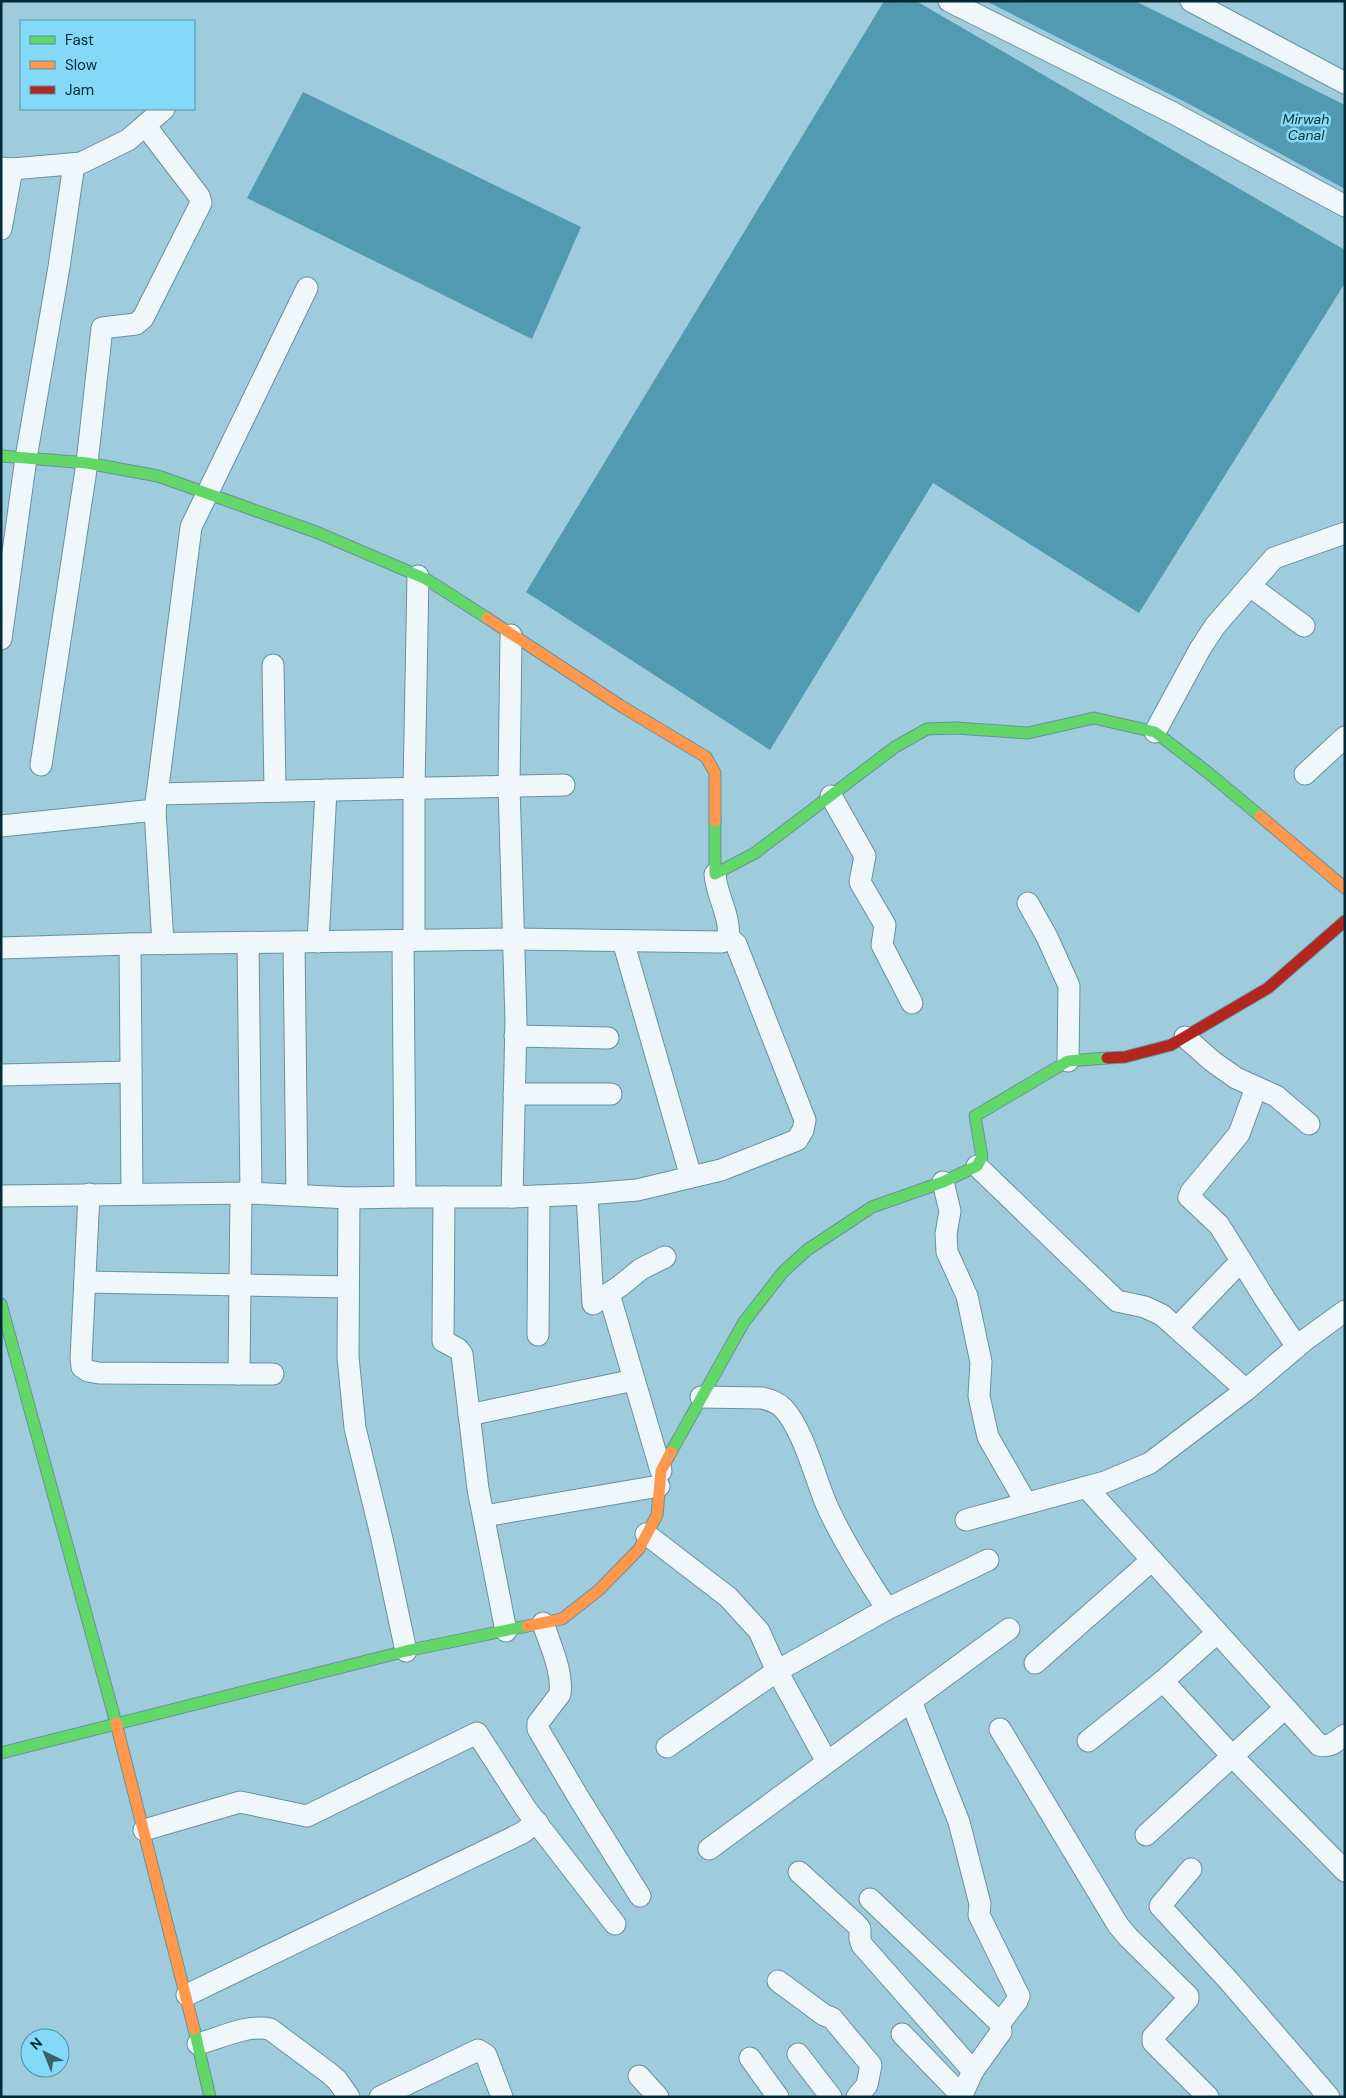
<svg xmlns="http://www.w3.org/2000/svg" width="1346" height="2098" font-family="'DM Sans',sans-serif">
  <rect width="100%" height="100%" fill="#9eccdd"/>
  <g fill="#529ab1">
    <polygon points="884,1 916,1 1345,250 1345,283 1139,613 933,483 770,750 526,592"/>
    <polygon points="986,1 1135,1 1345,105 1345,189 1191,105"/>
    <polygon points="303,92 581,227 532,339 247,198"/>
  </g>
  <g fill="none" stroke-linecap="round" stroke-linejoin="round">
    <g stroke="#69919e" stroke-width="23">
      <g id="street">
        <polyline points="949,1 1173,113 1345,206"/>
        <polyline points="1191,1 1345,83"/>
        <polyline points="1,168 12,169 81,163 128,140 164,109"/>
        <polyline points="1,229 12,169"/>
        <polyline points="1250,586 1304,626"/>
        <polyline points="511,635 509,786 516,1021 512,1197"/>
        <polyline points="1,639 26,458 59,267 74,164"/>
        <polyline points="273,665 275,791"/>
        <polyline points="1155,732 1200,649 1215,626 1274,558 1345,533"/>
        <polyline points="41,765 87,463 102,328 136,324 143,318 201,203 199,196 145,125"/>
        <polyline points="1305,774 1345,737"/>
        <polyline points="157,794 564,785"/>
        <polyline points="831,796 865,856 860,882 885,925 882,945 912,1003"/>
        <polyline points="1,826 155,810"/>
        <polyline points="1028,903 1047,937 1069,986 1068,1061"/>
        <polyline points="414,940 414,788 418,576"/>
        <polyline points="403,941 405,1197"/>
        <polyline points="623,941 691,1177"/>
        <polyline points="294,942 297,1195"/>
        <polyline points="318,942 326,790"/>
        <polyline points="248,943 251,1193"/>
        <polyline points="130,944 132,1193"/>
        <polyline points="163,944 155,810 191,527 307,288"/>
        <path d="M1,948L130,944L512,939L722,942L728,937C731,916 716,895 715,874"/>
        <polyline points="515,1036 608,1038"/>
        <polyline points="1185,1037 1212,1061 1236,1078 1276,1096 1309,1124"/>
        <polyline points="1,1075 131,1072"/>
        <polyline points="1256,1088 1239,1134 1191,1192 1189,1197 1219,1225 1265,1299 1297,1347"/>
        <polyline points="514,1094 611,1094"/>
        <polyline points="977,1166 1117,1301 1145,1307 1162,1315 1246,1390"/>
        <polyline points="943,1182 950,1211 946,1234 947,1252 967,1296 981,1362 979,1396 988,1437 1026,1503"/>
        <polyline points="89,1194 81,1359 82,1367 88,1371 99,1373 273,1374"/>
        <polyline points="587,1194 637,1190 721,1170 797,1140 803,1130 805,1120 736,944 728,937"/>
        <polyline points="1,1196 251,1193 349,1198 405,1197 512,1197 587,1194 593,1304 620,1286 641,1269 665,1257"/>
        <polyline points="444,1197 443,1341 458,1349 462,1354 478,1489 506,1631"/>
        <polyline points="349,1198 348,1357 355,1428 382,1539 406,1651"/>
        <polyline points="85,1282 348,1287"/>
        <polyline points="609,1294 661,1471"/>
        <polyline points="1177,1328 1241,1261"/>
        <polyline points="538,1335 539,1196"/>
        <polyline points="239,1374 241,1193"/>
        <path d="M701,1397L762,1398C770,1400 777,1402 783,1408C803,1429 815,1478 827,1506C844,1543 865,1575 887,1609"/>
        <polyline points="469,1415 634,1380"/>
        <path d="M1086,1487L1319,1745C1330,1748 1336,1741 1345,1735"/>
        <polyline points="484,1516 659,1486"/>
        <polyline points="966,1520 1105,1482 1150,1463 1246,1390 1305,1340 1345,1311"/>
        <polyline points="646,1534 728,1597 759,1631 777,1671 827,1762"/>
        <path d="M543,1623C550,1645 563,1671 560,1694L538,1723V1729L580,1800L640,1896"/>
        <polyline points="1035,1663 1152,1560"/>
        <polyline points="1163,1681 1233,1757 1345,1871"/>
        <polyline points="911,1701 959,1822 980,1904 979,1915 1019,1996 1017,2001 1000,2023"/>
        <polyline points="1000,1729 1118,1925 1128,1937 1188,1996 1188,1999 1153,2037 1153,2042 1208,2097"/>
        <polyline points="1088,1741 1163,1681 1217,1633"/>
        <polyline points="667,1747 777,1671 887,1609 988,1560"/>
        <polyline points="144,1830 240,1802 307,1816 477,1733 526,1809 615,1924"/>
        <polyline points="1146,1835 1285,1708"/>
        <polyline points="709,1849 1009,1629"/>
        <polyline points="1191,1869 1160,1906 1229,1981 1329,2097"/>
        <polyline points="799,1872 857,1925 860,1929 860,1939 862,1945 973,2071 961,2097"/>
        <polyline points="870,1899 1000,2023 1001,2032 973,2071"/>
        <polyline points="778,1981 824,2015 832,2018 871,2065 867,2085 857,2097"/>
        <polyline points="187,1995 522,1833 537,1822"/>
        <polyline points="902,2034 961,2095"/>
        <path d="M198,2044C220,2038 247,2024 270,2029L329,2073L337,2080L349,2097"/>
        <polyline points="798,2054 831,2097"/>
        <polyline points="750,2058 778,2097"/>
        <polyline points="639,2076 658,2097"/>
        <polyline points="380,2097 478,2050 486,2055 502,2097"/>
      </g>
    </g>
    <g stroke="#69919e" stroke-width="13">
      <g id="fast">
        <polyline points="1,456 87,463 158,476 316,532 426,579 487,618"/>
        <polyline points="715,821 715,874 755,853 895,747 927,729 955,728 1028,733 1094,718 1155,732 1206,771 1260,816"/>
        <polyline points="1,1304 116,1723"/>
        <polyline points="671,1452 744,1322 783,1272 807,1250 872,1207 943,1182 977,1166 982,1157 975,1116 1068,1061 1107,1058"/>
        <polyline points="1,1753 406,1651 527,1626"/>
        <polyline points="194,2029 210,2097"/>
      </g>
    </g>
    <g stroke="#69919e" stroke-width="13">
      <g id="slow">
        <polyline points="487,618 621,706 706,757 715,773 715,821"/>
        <polyline points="1260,816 1345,888"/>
        <polyline points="527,1626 562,1619 599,1590 639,1549 657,1515 661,1471 671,1452"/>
        <polyline points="116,1723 194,2029"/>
      </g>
    </g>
    <g stroke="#69919e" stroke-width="13">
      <polyline id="jam" points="1107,1058 1125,1057 1171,1045 1268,988 1345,921"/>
    </g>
    <use href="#street" stroke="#f0f7fa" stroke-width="21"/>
    <use href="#fast" stroke="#63d668" stroke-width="11"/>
    <use href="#slow" stroke="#ff974d" stroke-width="11"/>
    <use href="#jam" stroke="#b3261e" stroke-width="11"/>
  </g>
  <g text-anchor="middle" stroke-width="5" stroke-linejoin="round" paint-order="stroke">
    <g font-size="14" font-style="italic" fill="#192d33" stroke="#84d9f7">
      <text x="1306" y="124">Mirwah<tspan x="1306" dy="16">Canal</tspan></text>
    </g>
  </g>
  <rect width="1346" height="2098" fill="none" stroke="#022934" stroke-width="5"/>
  <rect x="20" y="20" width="175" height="90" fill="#84d9f7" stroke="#5093a9"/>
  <rect x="30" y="36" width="25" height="8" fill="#63d668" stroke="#5093a9"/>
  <text x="65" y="45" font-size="15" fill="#022934">Fast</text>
  <rect x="30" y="61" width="25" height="8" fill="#ff974d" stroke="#5093a9"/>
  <text x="65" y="70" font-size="15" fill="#022934">Slow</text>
  <rect x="30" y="86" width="25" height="8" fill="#b3261e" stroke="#5093a9"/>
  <text x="65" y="95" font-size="15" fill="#022934">Jam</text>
  <g transform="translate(45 2053) rotate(317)"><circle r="24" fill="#84d9f7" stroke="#5093a9"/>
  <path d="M0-4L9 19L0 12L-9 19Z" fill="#39626f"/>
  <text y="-8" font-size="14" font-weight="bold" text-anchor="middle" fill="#022934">N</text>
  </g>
</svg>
